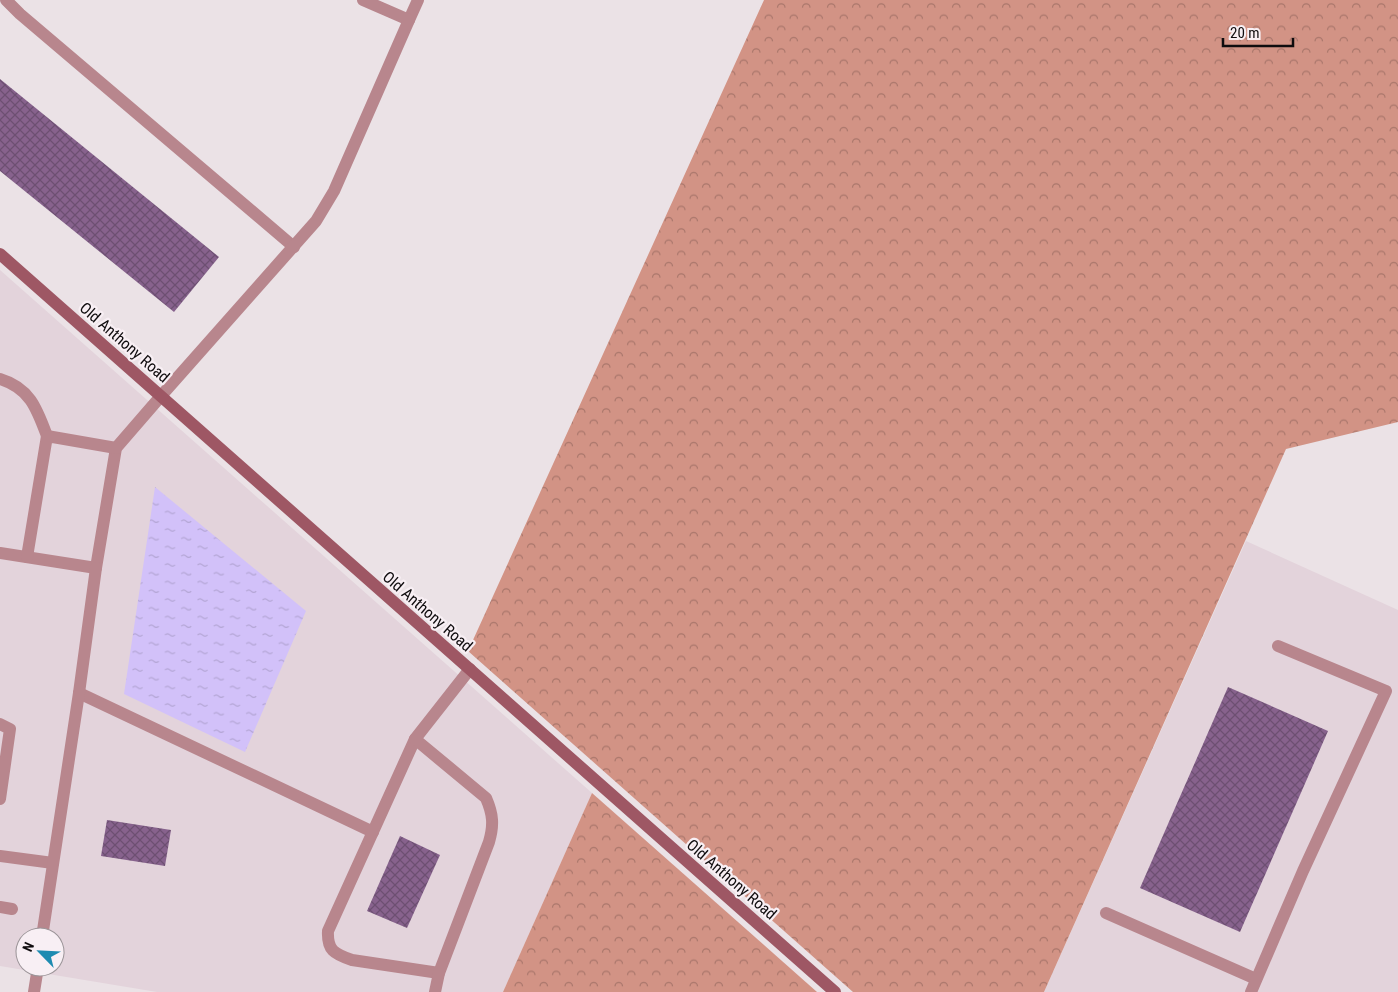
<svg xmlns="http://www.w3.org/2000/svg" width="1398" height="992" font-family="'Roboto Condensed',sans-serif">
  <defs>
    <pattern id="forest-crowns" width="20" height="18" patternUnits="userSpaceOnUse" patternTransform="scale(1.25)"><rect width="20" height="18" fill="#d29385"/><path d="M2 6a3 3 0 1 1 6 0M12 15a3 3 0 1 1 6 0" fill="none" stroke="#a9766b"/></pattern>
    <pattern id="water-ripples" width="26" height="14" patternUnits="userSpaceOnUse" patternTransform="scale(1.25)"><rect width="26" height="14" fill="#d2c1f9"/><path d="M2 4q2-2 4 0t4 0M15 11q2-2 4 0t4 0" fill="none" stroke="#b3a5d4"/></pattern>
    <pattern id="building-cross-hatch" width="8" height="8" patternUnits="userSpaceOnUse" patternTransform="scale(1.25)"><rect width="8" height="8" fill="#87628d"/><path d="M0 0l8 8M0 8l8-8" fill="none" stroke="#6d4f72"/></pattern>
  </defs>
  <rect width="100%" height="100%" fill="#ebe2e6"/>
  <g fill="#e3d3db" fill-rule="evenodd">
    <path d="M0,270L592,793L503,992H157L0,966ZM25,937H55V967H25Z"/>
    <polygon points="1246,541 1398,610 1398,992 1044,992"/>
  </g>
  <g fill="url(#forest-crowns)">
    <polygon points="764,0 1398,0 1398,422 1286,449 1044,992 853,992 468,651"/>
    <polygon points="592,793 817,992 503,992"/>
  </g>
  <polygon fill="url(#water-ripples)" points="155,487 306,611 245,752 124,694"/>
  <g fill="url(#building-cross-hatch)">
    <polygon points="0,79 219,257 174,312 0,171"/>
    <polygon points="1228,687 1328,731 1240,932 1140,888"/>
    <polygon points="107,820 171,830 165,866 101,856"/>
    <polygon points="400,836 440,855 407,928 367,911"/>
  </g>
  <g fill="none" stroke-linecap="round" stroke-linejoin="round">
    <g stroke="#b8868d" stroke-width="12">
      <path d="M0,379C30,388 37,409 47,436"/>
      <polyline points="0,553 96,568 116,448 161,396"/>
      <polyline points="27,557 47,436 116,448"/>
      <polyline points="79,693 373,832"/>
      <polyline points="0,724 10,729 0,799"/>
      <path d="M415,739L328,931C327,950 334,954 352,960L439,973"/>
      <polyline points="0,856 53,863"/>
      <polyline points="0,907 12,909"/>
      <polyline points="1106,913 1256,979"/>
      <polyline points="42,937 79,693 96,568"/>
      <polyline points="34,992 38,967"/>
      <path d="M435,992L439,973L489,842C494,825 493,814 486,798L415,739L470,669"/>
      <polyline points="1251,992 1303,871 1386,691 1278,646"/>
    </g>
    <g stroke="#b8868d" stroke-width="12">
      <polyline points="6,0 20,14 294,247"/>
      <polyline points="409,20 418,0"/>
      <polyline points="161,396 316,221 334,191 409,20 363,0"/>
    </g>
    <polyline stroke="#9e5764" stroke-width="12" points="0,254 835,992"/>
  </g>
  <g text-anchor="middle" stroke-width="4.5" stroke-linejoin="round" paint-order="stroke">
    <g font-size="16" fill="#0f0c0e" stroke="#f8eff4">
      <text transform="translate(125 342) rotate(41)" y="6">Old Anthony Road</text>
      <text transform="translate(428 611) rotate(41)" y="6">Old Anthony Road</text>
      <text transform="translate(732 879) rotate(41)" y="6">Old Anthony Road</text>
    </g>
  </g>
  <g transform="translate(40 952) rotate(294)"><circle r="24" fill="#f8eff4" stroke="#9b9498"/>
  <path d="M0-4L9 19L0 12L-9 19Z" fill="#1d8bb1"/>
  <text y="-8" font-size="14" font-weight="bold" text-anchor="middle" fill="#0f0c0e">N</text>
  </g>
  <path d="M1223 38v8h70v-8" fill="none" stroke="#0f0c0e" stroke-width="2.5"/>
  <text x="1230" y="38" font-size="15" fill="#0f0c0e" stroke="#f8eff4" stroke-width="4" paint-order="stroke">20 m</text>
</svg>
